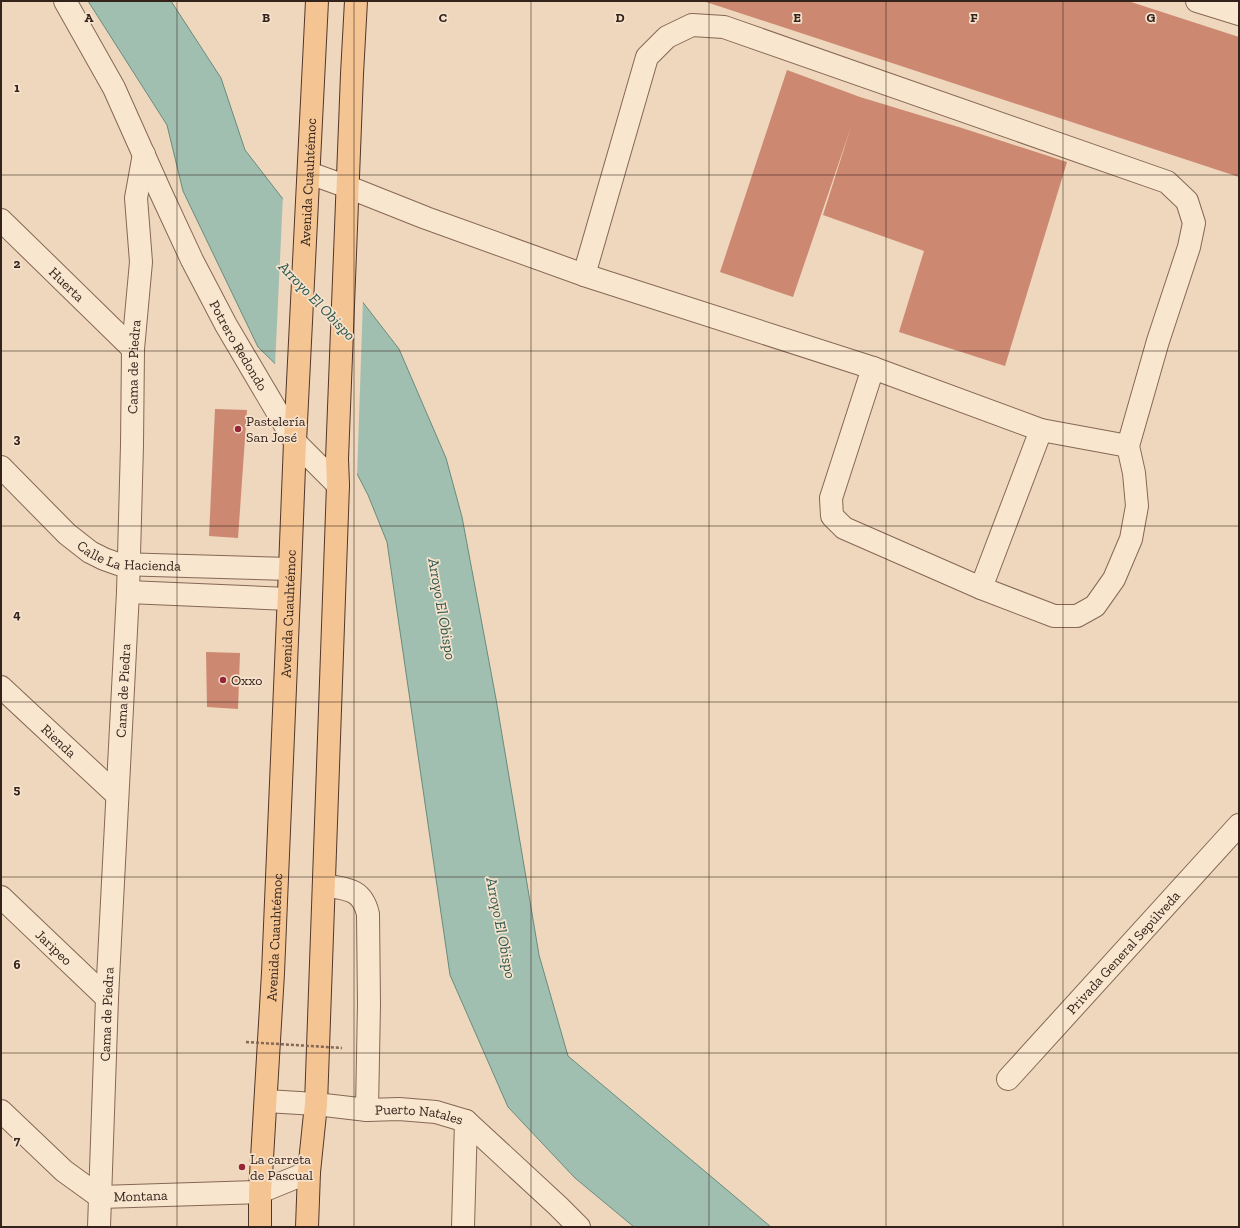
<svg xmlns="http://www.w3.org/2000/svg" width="1240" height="1228" font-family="'Zilla Slab',serif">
  <rect width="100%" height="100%" fill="#eed7bc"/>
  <polygon fill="#a0bfb1" stroke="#688c7d" points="88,1 171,1 221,78 245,150 399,349 446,458 462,517 496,699 539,955 568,1056 771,1227 634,1227 575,1178 508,1107 450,975 387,542 368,495 335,431 297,385 258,347 183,191 167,125"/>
  <polygon fill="#eed7bc" points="283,195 363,299 357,478 333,432 296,387 275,366"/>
  <g fill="#cd8871">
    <polygon points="703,1 1128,1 1239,37 1239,177"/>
    <polygon points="787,70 860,97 962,128 1067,162 1005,366 899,332 924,251 823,215 851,127 793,297 720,272"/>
    <polygon points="215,409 247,410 238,538 209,536"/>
    <polygon points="206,652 240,653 238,709 207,707"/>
  </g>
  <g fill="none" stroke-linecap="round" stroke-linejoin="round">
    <g stroke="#866755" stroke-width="24">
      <g id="minor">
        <path id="s1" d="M65,1L114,88L160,191L192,260L226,325L295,442L338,485"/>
        <polyline points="1197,1 1239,14"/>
        <polyline points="309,173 348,187 426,218 584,275 873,368 1041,430 1128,446"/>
        <path id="s2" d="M1,220L133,349"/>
        <polyline points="584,275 647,57 667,37 692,25 724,27 1167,182 1187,201 1194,223 1189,247 1158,341 1128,446 1134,473 1137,506 1131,539 1114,579 1095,606 1077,616 1054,616 981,588 844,528 832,516 831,498 873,368"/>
        <path id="s3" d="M1,467L67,534L90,552L104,559L118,564L290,569"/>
        <polyline points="981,588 1041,430"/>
        <polyline points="128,592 288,599"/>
        <path id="s4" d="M1,687L117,795"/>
        <path d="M324,885C346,889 362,888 368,914L369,1004L367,1110"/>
        <path id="s5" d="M1,897L107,998"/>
        <path id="s6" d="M1008,1079L1239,825"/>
        <path id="s7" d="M266,1101L316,1104L367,1110L399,1109L436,1112L466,1121L558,1206L579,1227"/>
        <path id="s8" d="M1,1111L64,1171L100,1197L260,1192L309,1172"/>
        <path id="s9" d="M99,1227L107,998L128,592L132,445L133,349L141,262L136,198L144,154"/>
        <polyline points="463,1227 466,1121"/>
      </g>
    </g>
    <g stroke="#53362a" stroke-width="24">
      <g id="major">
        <path id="s10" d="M260,1227V1192L273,973L290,569L295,442L317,1"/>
        <polyline points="307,1227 309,1172 316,1104 338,485 337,459 352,74 356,1"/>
      </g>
    </g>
    <use href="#minor" stroke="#f9e6cf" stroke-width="22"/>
    <use href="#major" stroke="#f4c592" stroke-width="22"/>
    <polyline stroke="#866755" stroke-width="2.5" stroke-dasharray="3 2" stroke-linecap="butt" points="246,1042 342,1048"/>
  </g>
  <path fill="none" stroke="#34231b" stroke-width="1" stroke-opacity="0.55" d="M177,1V1227M354,1V1227M531,1V1227M709,1V1227M886,1V1227M1063,1V1227M1,175H1239M1,351H1239M1,526H1239M1,702H1239M1,877H1239M1,1053H1239"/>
  <g fill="#962538" stroke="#f6e2cc" stroke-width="1.5">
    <circle cx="238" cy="429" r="4"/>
    <circle cx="223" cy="680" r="4"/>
    <circle cx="242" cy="1167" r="4"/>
  </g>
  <g text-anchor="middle" stroke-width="3.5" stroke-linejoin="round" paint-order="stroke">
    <g font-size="14" fill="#34231b" stroke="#f6e2cc">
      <text dy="5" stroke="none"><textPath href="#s10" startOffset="1046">Avenida Cuauhtémoc</textPath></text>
      <text dy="5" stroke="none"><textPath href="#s2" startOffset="92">Huerta</textPath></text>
      <text dy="5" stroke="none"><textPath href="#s1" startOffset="386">Potrero Redondo</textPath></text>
      <text dy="5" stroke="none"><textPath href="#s9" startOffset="861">Cama de Piedra</textPath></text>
      <text dy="5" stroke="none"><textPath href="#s3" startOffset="163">Calle La Hacienda</textPath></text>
      <text dy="5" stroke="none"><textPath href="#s10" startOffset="614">Avenida Cuauhtémoc</textPath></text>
      <text dy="5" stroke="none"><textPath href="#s9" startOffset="537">Cama de Piedra</textPath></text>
      <text dy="5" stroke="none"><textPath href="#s4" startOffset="79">Rienda</textPath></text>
      <text dy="5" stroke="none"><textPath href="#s10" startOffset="290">Avenida Cuauhtémoc</textPath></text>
      <text dy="5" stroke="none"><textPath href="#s5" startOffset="73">Jaripeo</textPath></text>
      <text dy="5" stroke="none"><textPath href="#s6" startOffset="171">Privada General Sepúlveda</textPath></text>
      <text dy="5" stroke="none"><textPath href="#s9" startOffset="213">Cama de Piedra</textPath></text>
      <text dy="5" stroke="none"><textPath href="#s7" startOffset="154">Puerto Natales</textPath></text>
      <text dy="5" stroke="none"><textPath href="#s8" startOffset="172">Montana</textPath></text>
    </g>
    <g font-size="14" fill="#34231b" stroke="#f6e2cc" text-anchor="start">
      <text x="246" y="426">Pastelería<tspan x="246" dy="16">San José</tspan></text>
      <text x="231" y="685">Oxxo</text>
      <text x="250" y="1164">La carreta<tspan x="250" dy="16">de Pascual</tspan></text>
    </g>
    <g font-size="15" font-style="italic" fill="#29554b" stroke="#f6e2cc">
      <text transform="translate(317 301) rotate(46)" y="5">Arroyo El Obispo</text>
      <text transform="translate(442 609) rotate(80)" y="5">Arroyo El Obispo</text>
      <text transform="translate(501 928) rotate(79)" y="5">Arroyo El Obispo</text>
    </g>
  </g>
  <g font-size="13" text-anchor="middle" font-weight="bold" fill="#34231b" stroke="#f6e2cc" stroke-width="3.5" stroke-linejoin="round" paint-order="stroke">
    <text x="89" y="22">A</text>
    <text x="266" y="22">B</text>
    <text x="443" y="22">C</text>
    <text x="620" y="22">D</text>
    <text x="797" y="22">E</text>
    <text x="974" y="22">F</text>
    <text x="1151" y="22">G</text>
    <text x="17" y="92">1</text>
    <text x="17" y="268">2</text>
    <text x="17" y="443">3</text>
    <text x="17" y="619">4</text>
    <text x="17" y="794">5</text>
    <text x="17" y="969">6</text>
    <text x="17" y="1145">7</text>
  </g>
  <rect width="1240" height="1228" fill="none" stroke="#34231b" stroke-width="4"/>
</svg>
